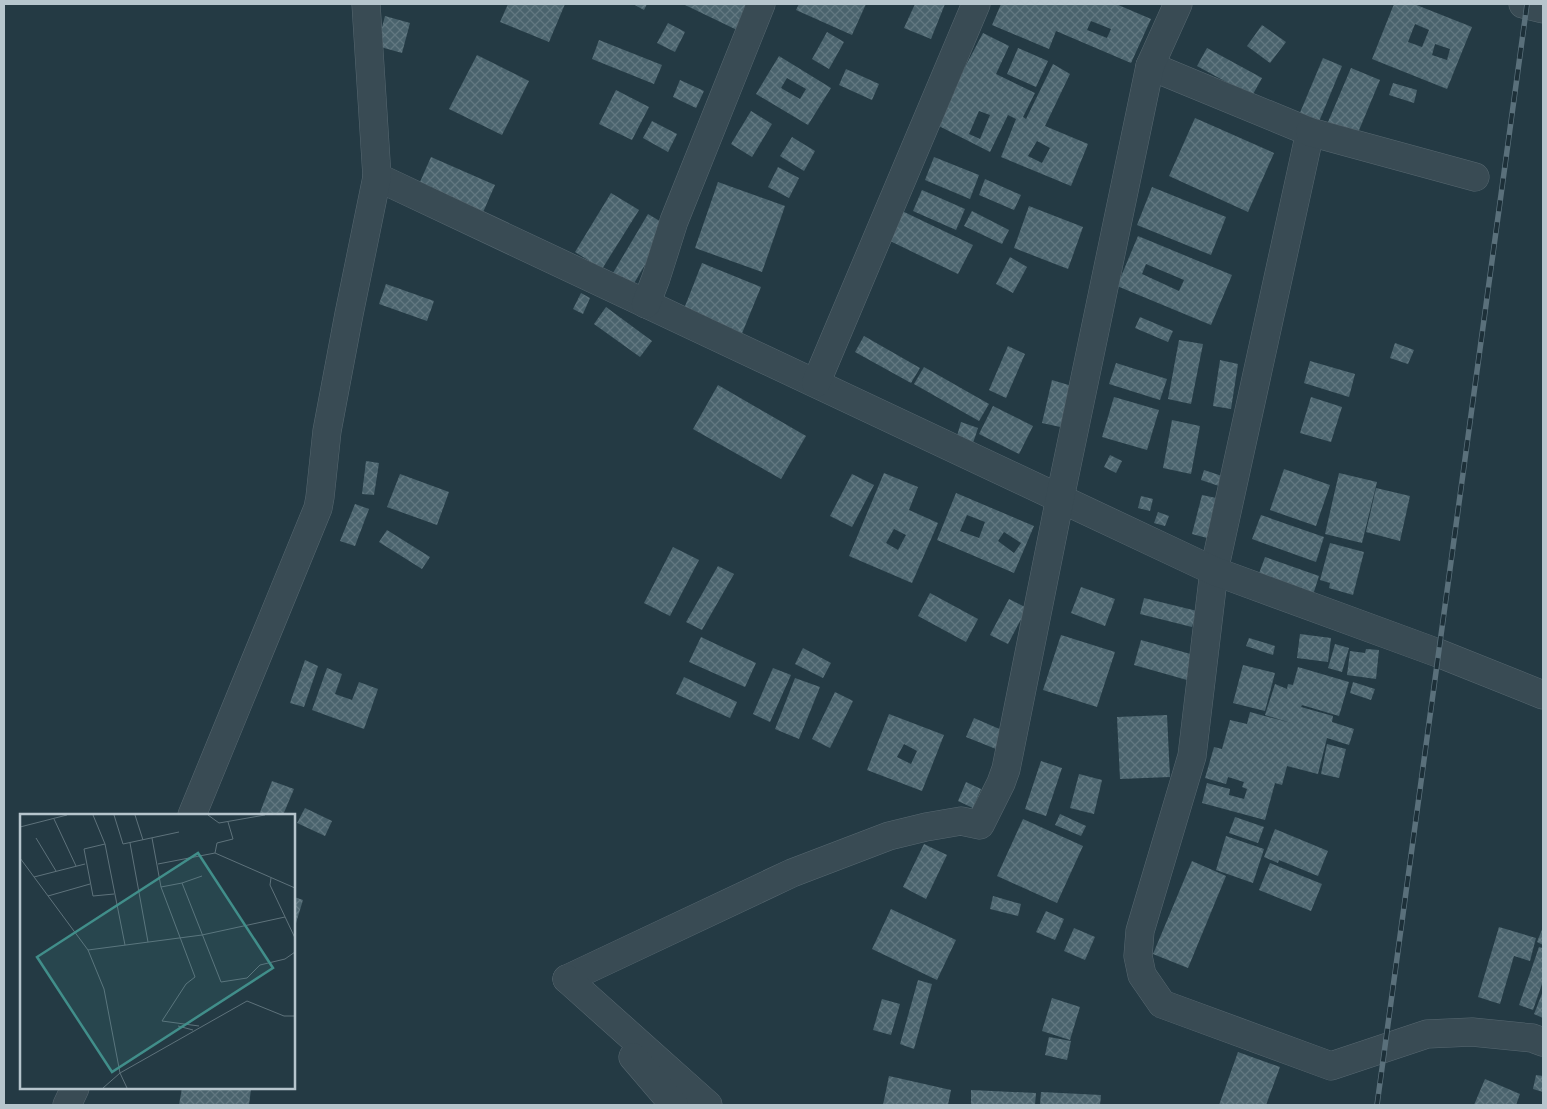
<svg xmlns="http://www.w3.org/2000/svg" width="1547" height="1109" font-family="'Nunito Sans',sans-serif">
  <defs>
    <pattern id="building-cross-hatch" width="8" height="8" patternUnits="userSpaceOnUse" patternTransform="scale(1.25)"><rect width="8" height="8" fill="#4a636d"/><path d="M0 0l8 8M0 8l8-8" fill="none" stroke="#627881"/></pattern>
  </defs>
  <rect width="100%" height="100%" fill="#243a44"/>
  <g fill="url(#building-cross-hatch)" fill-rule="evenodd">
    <polygon points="508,4 565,4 549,42 500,22"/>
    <polygon points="633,4 647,4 644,10"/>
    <polygon points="683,4 750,4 737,30"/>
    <polygon points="799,4 866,4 852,35 796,10"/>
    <polygon points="915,4 945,4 931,39 904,28"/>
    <path d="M1001,4H1116L1151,19L1131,63L1056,31L1049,49L992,25ZM1091,21L1111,29L1107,38L1087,30Z"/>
    <path d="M1394,4H1414L1472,27L1447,89L1372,59ZM1415,24L1429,30L1422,47L1408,42ZM1435,44L1450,49L1447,60L1432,55Z"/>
    <polygon points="385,16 410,23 402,53 377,46"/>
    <polygon points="668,23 685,32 675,52 657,43"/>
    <polygon points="1262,25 1286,42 1270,63 1247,46"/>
    <polygon points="827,32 844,42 829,69 812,59"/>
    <path d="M983,33L1009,46L996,74L1035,93L1023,117L1026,119L1053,64L1070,74L1045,126L1088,144L1071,186L1001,157L1016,119L1008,115L990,152L935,124ZM979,111L990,115L980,139L969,134ZM1037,141L1050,148L1042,163L1028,156Z"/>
    <polygon points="599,40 662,65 654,84 592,59"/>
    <polygon points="1018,48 1048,61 1036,87 1007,74"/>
    <polygon points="1207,48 1262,78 1252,96 1197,66"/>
    <polygon points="477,55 529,81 502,135 449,109"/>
    <path d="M779,56L831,88L808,125L756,94ZM787,78L806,89L800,99L781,88Z"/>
    <polygon points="1323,58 1342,66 1318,124 1299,115"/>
    <polygon points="1351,68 1380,80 1357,135 1328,122"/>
    <polygon points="846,69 879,84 872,100 839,85"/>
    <polygon points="680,80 704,91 696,108 673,97"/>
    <polygon points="1393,83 1417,90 1414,103 1389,95"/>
    <polygon points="616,90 649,107 632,140 599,124"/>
    <polygon points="751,111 772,124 752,157 731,144"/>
    <polygon points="1195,118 1274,153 1248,212 1169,176"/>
    <polygon points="652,121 677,134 668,152 643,138"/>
    <polygon points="792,137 815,151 804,171 780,156"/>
    <polygon points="431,157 495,185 480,219 416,191"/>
    <polygon points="934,157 979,175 970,199 925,180"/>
    <polygon points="778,167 799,178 789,198 768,187"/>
    <polygon points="985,179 1021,195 1014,210 979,195"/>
    <polygon points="718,182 785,206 762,272 695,248"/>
    <polygon points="1152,187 1226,217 1211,255 1137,225"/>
    <polygon points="922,190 965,209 956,230 913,211"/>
    <polygon points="611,193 639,210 602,269 575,252"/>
    <polygon points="1029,206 1083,227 1068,269 1014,248"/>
    <polygon points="900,210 973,245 958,274 886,239"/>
    <polygon points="972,211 1009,230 1002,244 964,226"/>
    <polygon points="648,214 668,226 633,285 613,273"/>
    <path d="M1138,236L1232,275L1211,325L1117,286ZM1146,264L1184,280L1179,291L1142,274Z"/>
    <polygon points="1010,257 1027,267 1013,293 996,284"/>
    <polygon points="702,263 761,287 736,348 678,324"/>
    <polygon points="386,284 434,301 427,321 379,304"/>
    <polygon points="581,293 590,298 583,314 573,309"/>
    <polygon points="606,307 652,341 640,357 594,324"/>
    <polygon points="1140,317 1173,331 1168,342 1135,328"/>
    <polygon points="864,336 920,368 911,383 855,352"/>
    <polygon points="1179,340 1203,344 1191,404 1168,399"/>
    <polygon points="1395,343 1414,350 1408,364 1390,358"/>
    <polygon points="1008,346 1025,354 1006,398 989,390"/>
    <polygon points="1220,360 1238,364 1231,409 1213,406"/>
    <polygon points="1310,361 1355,374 1349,397 1304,383"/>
    <polygon points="1116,363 1167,379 1160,400 1109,384"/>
    <polygon points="924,367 989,404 979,421 914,384"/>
    <polygon points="1052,380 1075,387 1065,428 1042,423"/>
    <polygon points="718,385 806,436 781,479 693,429"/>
    <polygon points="1114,397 1159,410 1147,450 1102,437"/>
    <polygon points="1311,397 1342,407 1331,442 1300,433"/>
    <polygon points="993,406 1033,426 1019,454 979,434"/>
    <polygon points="1172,420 1200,426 1191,474 1163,468"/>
    <polygon points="961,422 978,428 967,461 951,457"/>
    <polygon points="1110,455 1122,461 1116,473 1104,467"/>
    <polygon points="366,461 379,463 374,495 362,494"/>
    <polygon points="1284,469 1330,485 1316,526 1270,510"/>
    <polygon points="1204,470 1225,477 1222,487 1201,480"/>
    <path d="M884,473L918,487L909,510L938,523L912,583L849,556ZM894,529L906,535L898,550L886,543Z"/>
    <polygon points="1339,473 1377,482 1362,543 1325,534"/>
    <polygon points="400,474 449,492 437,525 387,507"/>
    <polygon points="852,474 874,485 852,527 830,516"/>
    <polygon points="1376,488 1410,496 1400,541 1366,532"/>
    <path d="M956,493L1034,526L1014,573L937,540ZM967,515L985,522L979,538L960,531ZM1004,532L1021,543L1014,553L998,541Z"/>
    <polygon points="1202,495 1221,499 1211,539 1192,534"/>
    <polygon points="1141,496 1153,499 1150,511 1138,508"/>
    <polygon points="355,504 369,509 355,546 340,541"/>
    <polygon points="1158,512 1169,516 1165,526 1154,523"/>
    <polygon points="1261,515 1324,537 1316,562 1252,539"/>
    <polygon points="387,530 430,557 422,569 379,542"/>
    <polygon points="1330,543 1364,552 1353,595 1329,588 1330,583 1320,580"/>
    <polygon points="673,547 699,560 670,616 644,603"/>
    <polygon points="1265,557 1319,576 1312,598 1257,579"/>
    <polygon points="718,566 734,574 702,630 686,622"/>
    <polygon points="1081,587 1115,599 1105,626 1071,613"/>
    <polygon points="930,593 978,619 966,642 918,616"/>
    <polygon points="1144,598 1197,611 1192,627 1140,614"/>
    <polygon points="1009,599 1027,608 1008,644 990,635"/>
    <polygon points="1300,634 1331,638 1328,662 1297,658"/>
    <polygon points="1061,635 1115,652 1097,707 1043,690"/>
    <polygon points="701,637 756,663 745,687 689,662"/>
    <polygon points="1249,638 1275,646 1273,655 1246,646"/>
    <polygon points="1141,640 1194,655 1187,680 1134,665"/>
    <polygon points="1335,644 1349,648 1342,672 1328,668"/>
    <polygon points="803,648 831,663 823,678 795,664"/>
    <polygon points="1366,649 1379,650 1376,679 1347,675 1350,651 1365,653"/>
    <polygon points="305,660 318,666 304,707 290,703"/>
    <polygon points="1243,665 1275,673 1265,711 1233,703"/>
    <polygon points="1298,667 1349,682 1339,716 1302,705 1301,707 1333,716 1332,722 1354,729 1349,745 1327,738 1318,774 1287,766 1282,785 1275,783 1265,820 1202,803 1207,783 1230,789 1229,795 1244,799 1247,789 1242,787 1244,782 1228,777 1226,784 1205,778 1214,747 1222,749 1230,720 1247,724 1250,712 1291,723 1265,715 1275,684 1287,689 1288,684 1293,685"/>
    <polygon points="327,668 342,674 335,694 352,700 359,682 378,689 364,729 312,710"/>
    <polygon points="773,668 791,675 770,722 753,714"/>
    <polygon points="684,677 737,702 730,718 676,694"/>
    <polygon points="795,678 820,687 799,739 775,729"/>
    <polygon points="1353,682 1375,689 1371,700 1350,693"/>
    <polygon points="835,692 853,701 830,748 812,739"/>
    <path d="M889,714L944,735L922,791L867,770ZM904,744L917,751L911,764L897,757Z"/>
    <polygon points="1167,715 1170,777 1120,779 1117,717"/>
    <polygon points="974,718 1004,731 996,749 966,737"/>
    <polygon points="1327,744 1346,749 1339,778 1321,774"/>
    <polygon points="1041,761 1062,768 1046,816 1025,809"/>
    <polygon points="1079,774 1102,780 1094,814 1070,808"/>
    <polygon points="272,781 294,789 283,815 259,815"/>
    <polygon points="966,782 981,789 973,808 958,801"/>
    <polygon points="305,808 332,821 325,836 297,823"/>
    <polygon points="1060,814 1086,826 1081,836 1055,825"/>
    <polygon points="1235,817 1264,827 1258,843 1229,833"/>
    <polygon points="1023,819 1083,846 1057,903 997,876"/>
    <polygon points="1275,829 1328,851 1318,876 1279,860 1278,863 1264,857"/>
    <polygon points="1226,836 1264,849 1253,883 1216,870"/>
    <polygon points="924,844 947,855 926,899 903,887"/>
    <polygon points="1192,861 1226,876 1188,968 1153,954"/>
    <polygon points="1270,863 1322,884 1311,911 1259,890"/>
    <polygon points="993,896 1021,904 1018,916 990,909"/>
    <polygon points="294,897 303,900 296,923 294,923"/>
    <polygon points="891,909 956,940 937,980 872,949"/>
    <polygon points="1046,911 1064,919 1055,940 1036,932"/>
    <polygon points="1499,927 1536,938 1530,961 1514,956 1500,1004 1478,997"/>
    <polygon points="1543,927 1543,945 1537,942"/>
    <polygon points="1074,928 1095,937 1085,960 1064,951"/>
    <polygon points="1539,947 1543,948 1543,981 1533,1010 1519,1005"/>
    <polygon points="918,980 932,984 914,1049 900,1044"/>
    <polygon points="1543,991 1543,1018 1534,1014"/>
    <polygon points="1052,998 1080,1007 1070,1040 1042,1031"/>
    <polygon points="882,999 900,1004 891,1035 873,1030"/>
    <polygon points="1049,1037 1071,1041 1067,1060 1045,1055"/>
    <polygon points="1238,1052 1280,1067 1266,1105 1219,1105"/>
    <polygon points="1536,1075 1543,1076 1543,1092 1533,1089"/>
    <polygon points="889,1076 951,1090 948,1105 883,1105"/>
    <polygon points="1485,1079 1520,1094 1516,1105 1474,1105"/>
    <polygon points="182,1088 251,1089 249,1105 179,1105"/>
    <polygon points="971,1090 1036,1093 1035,1105 971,1105"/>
    <polygon points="1041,1092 1101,1095 1100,1105 1040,1105"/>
  </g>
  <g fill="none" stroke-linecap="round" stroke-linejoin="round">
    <g stroke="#576871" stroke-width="29">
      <g id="minor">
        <polyline points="1523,4 1543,9"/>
        <polyline points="1150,66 1310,132 1214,571 1192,756 1140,931 1138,956 1142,975 1162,1004 1331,1066 1427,1034 1472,1032 1532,1038 1543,1042"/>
        <polyline points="1310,132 1475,177"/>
        <polyline points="377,177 1214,571 1438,653 1543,695"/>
        <polyline points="646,304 656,278 674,221 761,4"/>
        <polyline points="816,383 976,4"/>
        <polyline points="192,815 318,508 320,497 327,431 349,314 377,177 366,4"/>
        <polyline points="567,979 792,873 889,836 926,827 961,821 980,825 1001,783 1006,769 1060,498 1150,66 1178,4"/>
        <polyline points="567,979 708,1105"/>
        <polyline points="633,1057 674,1105"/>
        <polyline points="67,1105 75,1088"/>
      </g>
    </g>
    <use href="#minor" stroke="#394b54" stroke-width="28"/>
    <g stroke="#5a707b" stroke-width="5.5">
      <polyline id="rail" points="1377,1105 1527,4"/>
    </g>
    <use href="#rail" stroke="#1d3039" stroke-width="4" stroke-dasharray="11" stroke-linecap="butt"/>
  </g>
  <g transform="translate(20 814)">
    <rect width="275" height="275" fill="#243a44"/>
    <path fill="none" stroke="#5e727b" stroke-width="1" d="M73,1L85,30L64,35L73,82L94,80M94,1L103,30L159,18M115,1L123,26M188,1L199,9L245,1M34,5L56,52M0,13L47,1M16,24L36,57M132,24L141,73L175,163L166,170L142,207M110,29L128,128M85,30L105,131M195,39L197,29L213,25L208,8M0,44L68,136L84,175L100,259L107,274M138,50L195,39L275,74M14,63L65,50M251,64L250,71L275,124M162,69L182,62M141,73L162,69L201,168L227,164L240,151L265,145L275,138M28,82L70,70M68,136L182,121L265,103M142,207L179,212M158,212L173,216M83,274L100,259L227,187L264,202H275"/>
    <path fill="#418e8a" fill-opacity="0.15" stroke="#418e8a" stroke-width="2.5" d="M178,39L253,154L92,258L17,143Z"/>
    <rect width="275" height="275" fill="none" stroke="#b6c5cd" stroke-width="2.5"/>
  </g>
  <rect width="1547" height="1109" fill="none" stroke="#b6c5cd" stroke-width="10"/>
</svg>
